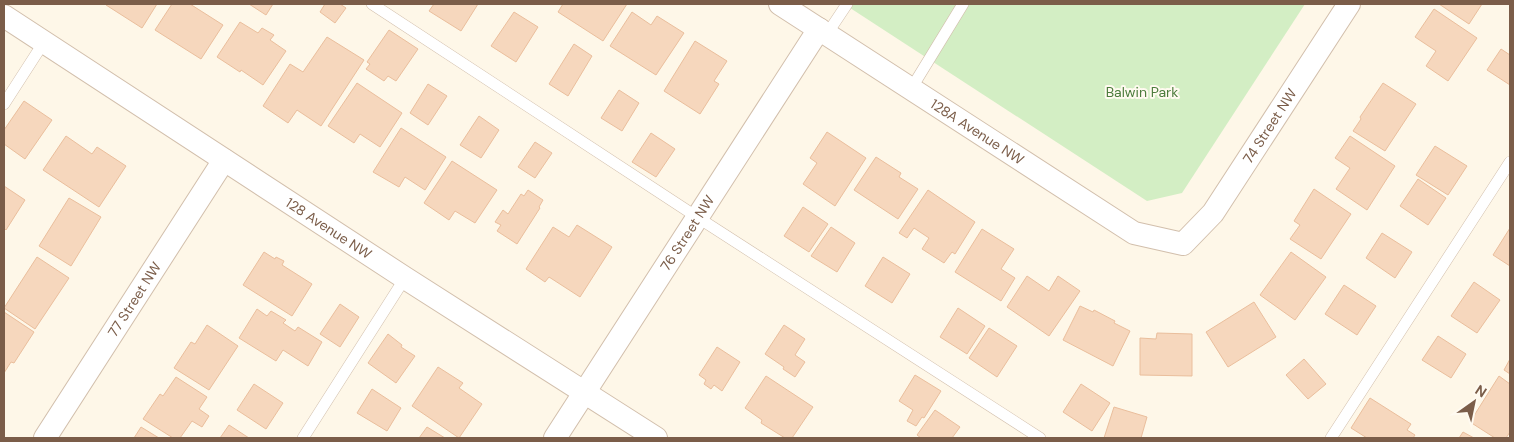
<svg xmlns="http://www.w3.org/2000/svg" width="1514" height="442" font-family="'DM Sans',sans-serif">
  <rect width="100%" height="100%" fill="#fef7e8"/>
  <polygon fill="#d3eec4" points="844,4 1305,4 1182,193 1147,201"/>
  <g fill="#f6d7bd" stroke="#eabe9c">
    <polygon points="107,4 157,4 142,28 106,5"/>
    <polygon points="172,4 190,4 223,25 201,59 155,30"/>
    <polygon points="249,4 273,4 266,15"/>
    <polygon points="325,4 340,4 346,8 335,23 320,12"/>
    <polygon points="434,4 478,4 461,31 429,11"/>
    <polygon points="563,4 627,4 603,41 558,12"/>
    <polygon points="1439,4 1482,4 1469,24"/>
    <polygon points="1434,9 1477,38 1448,81 1426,66 1436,51 1415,37"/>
    <polygon points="514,12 538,27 516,62 491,46"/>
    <polygon points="632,12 651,25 657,16 684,33 656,75 610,46"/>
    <polygon points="240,22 258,33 262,28 274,35 270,40 286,51 263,85 241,70 240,72 217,57"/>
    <polygon points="389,30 418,49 396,81 388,76 384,81 366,69 370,64 367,62"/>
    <polygon points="327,37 364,60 321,126 297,110 288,123 263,106 290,64 303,72"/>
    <polygon points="695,41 727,61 714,81 719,84 700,114 664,91"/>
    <polygon points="574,44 592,56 568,96 549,84"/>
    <polygon points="1501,49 1510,55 1510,85 1487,70"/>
    <polygon points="357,83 402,113 380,147 360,134 354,143 328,126"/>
    <polygon points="1383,83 1416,104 1385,151 1353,131 1361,119 1360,117"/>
    <polygon points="428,84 447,96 428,125 410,113"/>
    <polygon points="619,90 639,103 622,131 601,118"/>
    <polygon points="24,101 52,120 25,159 4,144 4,130"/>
    <polygon points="479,116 499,130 481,158 460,145"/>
    <polygon points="401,128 446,157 425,190 405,177 399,187 373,172"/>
    <polygon points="827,132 866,158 835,206 803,184 817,163 810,158"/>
    <polygon points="651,133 675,149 656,177 632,162"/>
    <polygon points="66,136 92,154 97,147 126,166 99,207 43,170"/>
    <polygon points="1350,136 1395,166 1367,210 1336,189 1350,168 1335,158"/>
    <polygon points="535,142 552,153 535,178 518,167"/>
    <polygon points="1435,146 1467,166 1448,195 1416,175"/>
    <polygon points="876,157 901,173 899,177 918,189 898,219 854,190"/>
    <polygon points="452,161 497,190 475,223 455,211 449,220 424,203"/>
    <polygon points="1418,179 1446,198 1428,225 1400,206"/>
    <polygon points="4,186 25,200 6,230 4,228"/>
    <polygon points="1314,189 1351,214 1321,259 1290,239 1300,225 1294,221"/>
    <polygon points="528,190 543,200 539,207 540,208 517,244 497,231 501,225 495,222 503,210 508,214 521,194 524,196"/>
    <polygon points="928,190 975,222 955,254 952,252 944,263 922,249 929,238 914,228 907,238 899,233"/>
    <polygon points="69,198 101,217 71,266 39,246"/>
    <polygon points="803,207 828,224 809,252 784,236"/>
    <polygon points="577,225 612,247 580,297 549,277 545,282 526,269 553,227 569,237"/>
    <polygon points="831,227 855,243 837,272 811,256"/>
    <polygon points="1510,228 1510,266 1493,255"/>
    <polygon points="982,229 1014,249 1001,269 1015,278 1001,301 955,272"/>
    <polygon points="1382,233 1412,252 1395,278 1366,258"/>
    <polygon points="264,252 275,259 276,257 284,261 282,265 312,284 292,316 243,285"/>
    <polygon points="1291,252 1326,277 1295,320 1260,295"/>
    <polygon points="37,257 69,278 35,329 4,308"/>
    <polygon points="883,257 910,274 892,303 865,286"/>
    <polygon points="1027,276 1049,291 1058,276 1080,291 1049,336 1007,307"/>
    <polygon points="1474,282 1500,300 1477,333 1451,316"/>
    <polygon points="1344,285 1376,306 1357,335 1325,314"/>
    <polygon points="1254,302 1276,337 1228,367 1206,332"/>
    <polygon points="340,304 359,317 340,347 320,334"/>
    <polygon points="1080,306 1093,312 1094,310 1115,321 1114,323 1130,331 1113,366 1063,340"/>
    <polygon points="958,308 985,326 967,354 940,337"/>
    <polygon points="257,309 267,316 271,311 286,320 283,323 295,331 298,327 322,342 308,366 283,350 276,361 239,338"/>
    <polygon points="4,312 34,332 14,363 11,362 4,373"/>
    <polygon points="207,325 238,346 209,390 174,368 191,342 195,344"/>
    <polygon points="784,325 805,339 795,355 805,362 795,377 783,369 784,367 765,354"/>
    <polygon points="989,328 1017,346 997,377 969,358"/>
    <polygon points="1157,333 1192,334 1192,376 1140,375 1140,338 1156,339"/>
    <polygon points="388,334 402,345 401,347 415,356 396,383 368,363"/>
    <polygon points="1438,336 1466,354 1451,378 1422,360"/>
    <polygon points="717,347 740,362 722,391 714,385 711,389 704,384 706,380 699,375"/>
    <polygon points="1304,359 1326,384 1308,399 1286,375"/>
    <polygon points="1510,359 1510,374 1504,370"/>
    <polygon points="438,367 463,383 459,388 482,404 459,438 412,406"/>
    <polygon points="915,375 941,391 924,418 922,417 916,426 907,421 913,410 899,401"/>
    <polygon points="766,376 813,407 792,438 785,438 761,423 762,420 745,408"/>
    <polygon points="1499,376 1510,384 1510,432 1506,438 1495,438 1470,422"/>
    <polygon points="176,377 207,397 199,409 209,416 202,427 192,421 180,438 173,438 143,419 160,394 163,396"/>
    <polygon points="254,384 283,403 266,429 237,410"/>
    <polygon points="1081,384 1110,403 1092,431 1063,412"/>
    <polygon points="372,389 401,408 387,431 357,413"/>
    <polygon points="1370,398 1411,424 1407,430 1415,435 1413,438 1367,438 1351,428"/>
    <polygon points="1114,407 1147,417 1141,438 1104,438"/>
    <polygon points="935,410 960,427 952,438 921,438 917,435"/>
    <polygon points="229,425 249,438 220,438"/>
    <polygon points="141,427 159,438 134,438"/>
    <polygon points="427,427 445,438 419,438"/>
    <polygon points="1463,432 1474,438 1459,438"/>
  </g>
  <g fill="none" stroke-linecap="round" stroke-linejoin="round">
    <g stroke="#d2bfac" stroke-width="12">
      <g id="lane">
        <polyline points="372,4 697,217 1040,438"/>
        <polyline points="827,34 847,4"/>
        <polyline points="911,89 963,4"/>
        <polyline points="4,104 44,42"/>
        <polyline points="303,438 405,278"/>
        <polyline points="1331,438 1510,162"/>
      </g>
    </g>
    <g stroke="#d2bfac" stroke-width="24">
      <g id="street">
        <path id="s1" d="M780,4L1134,233L1183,244L1213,213L1349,4"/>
        <path id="s2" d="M4,16L405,278L656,438"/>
        <path id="s3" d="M45,438L224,160"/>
        <path id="s4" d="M555,438L819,29"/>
      </g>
    </g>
    <use href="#lane" stroke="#fff" stroke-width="11"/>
    <use href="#street" stroke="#fff" stroke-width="22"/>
  </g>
  <g text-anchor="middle" stroke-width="4" stroke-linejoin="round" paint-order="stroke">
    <g font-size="14" fill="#4c7c3c" stroke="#fffaf0">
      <text x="1142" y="97">Balwin Park</text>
    </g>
    <g font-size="14" fill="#7b5d49" stroke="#fffaf0">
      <text dy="5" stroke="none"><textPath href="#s1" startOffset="619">74 Street NW</textPath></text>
      <text dy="5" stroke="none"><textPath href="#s1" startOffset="235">128A Avenue NW</textPath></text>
      <text dy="5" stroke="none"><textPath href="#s2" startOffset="388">128 Avenue NW</textPath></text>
      <text dy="5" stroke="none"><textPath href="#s4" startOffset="244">76 Street NW</textPath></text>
      <text dy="5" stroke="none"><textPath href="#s3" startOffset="165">77 Street NW</textPath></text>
    </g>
  </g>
  <rect width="1514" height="442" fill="none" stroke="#7b5d49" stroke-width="10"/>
  <g transform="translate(1474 402) rotate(33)" stroke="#fffaf0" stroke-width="4" paint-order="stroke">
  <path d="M0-4L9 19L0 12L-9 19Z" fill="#7b5d49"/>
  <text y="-8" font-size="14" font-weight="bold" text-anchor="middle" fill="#7b5d49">N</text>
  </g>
</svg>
